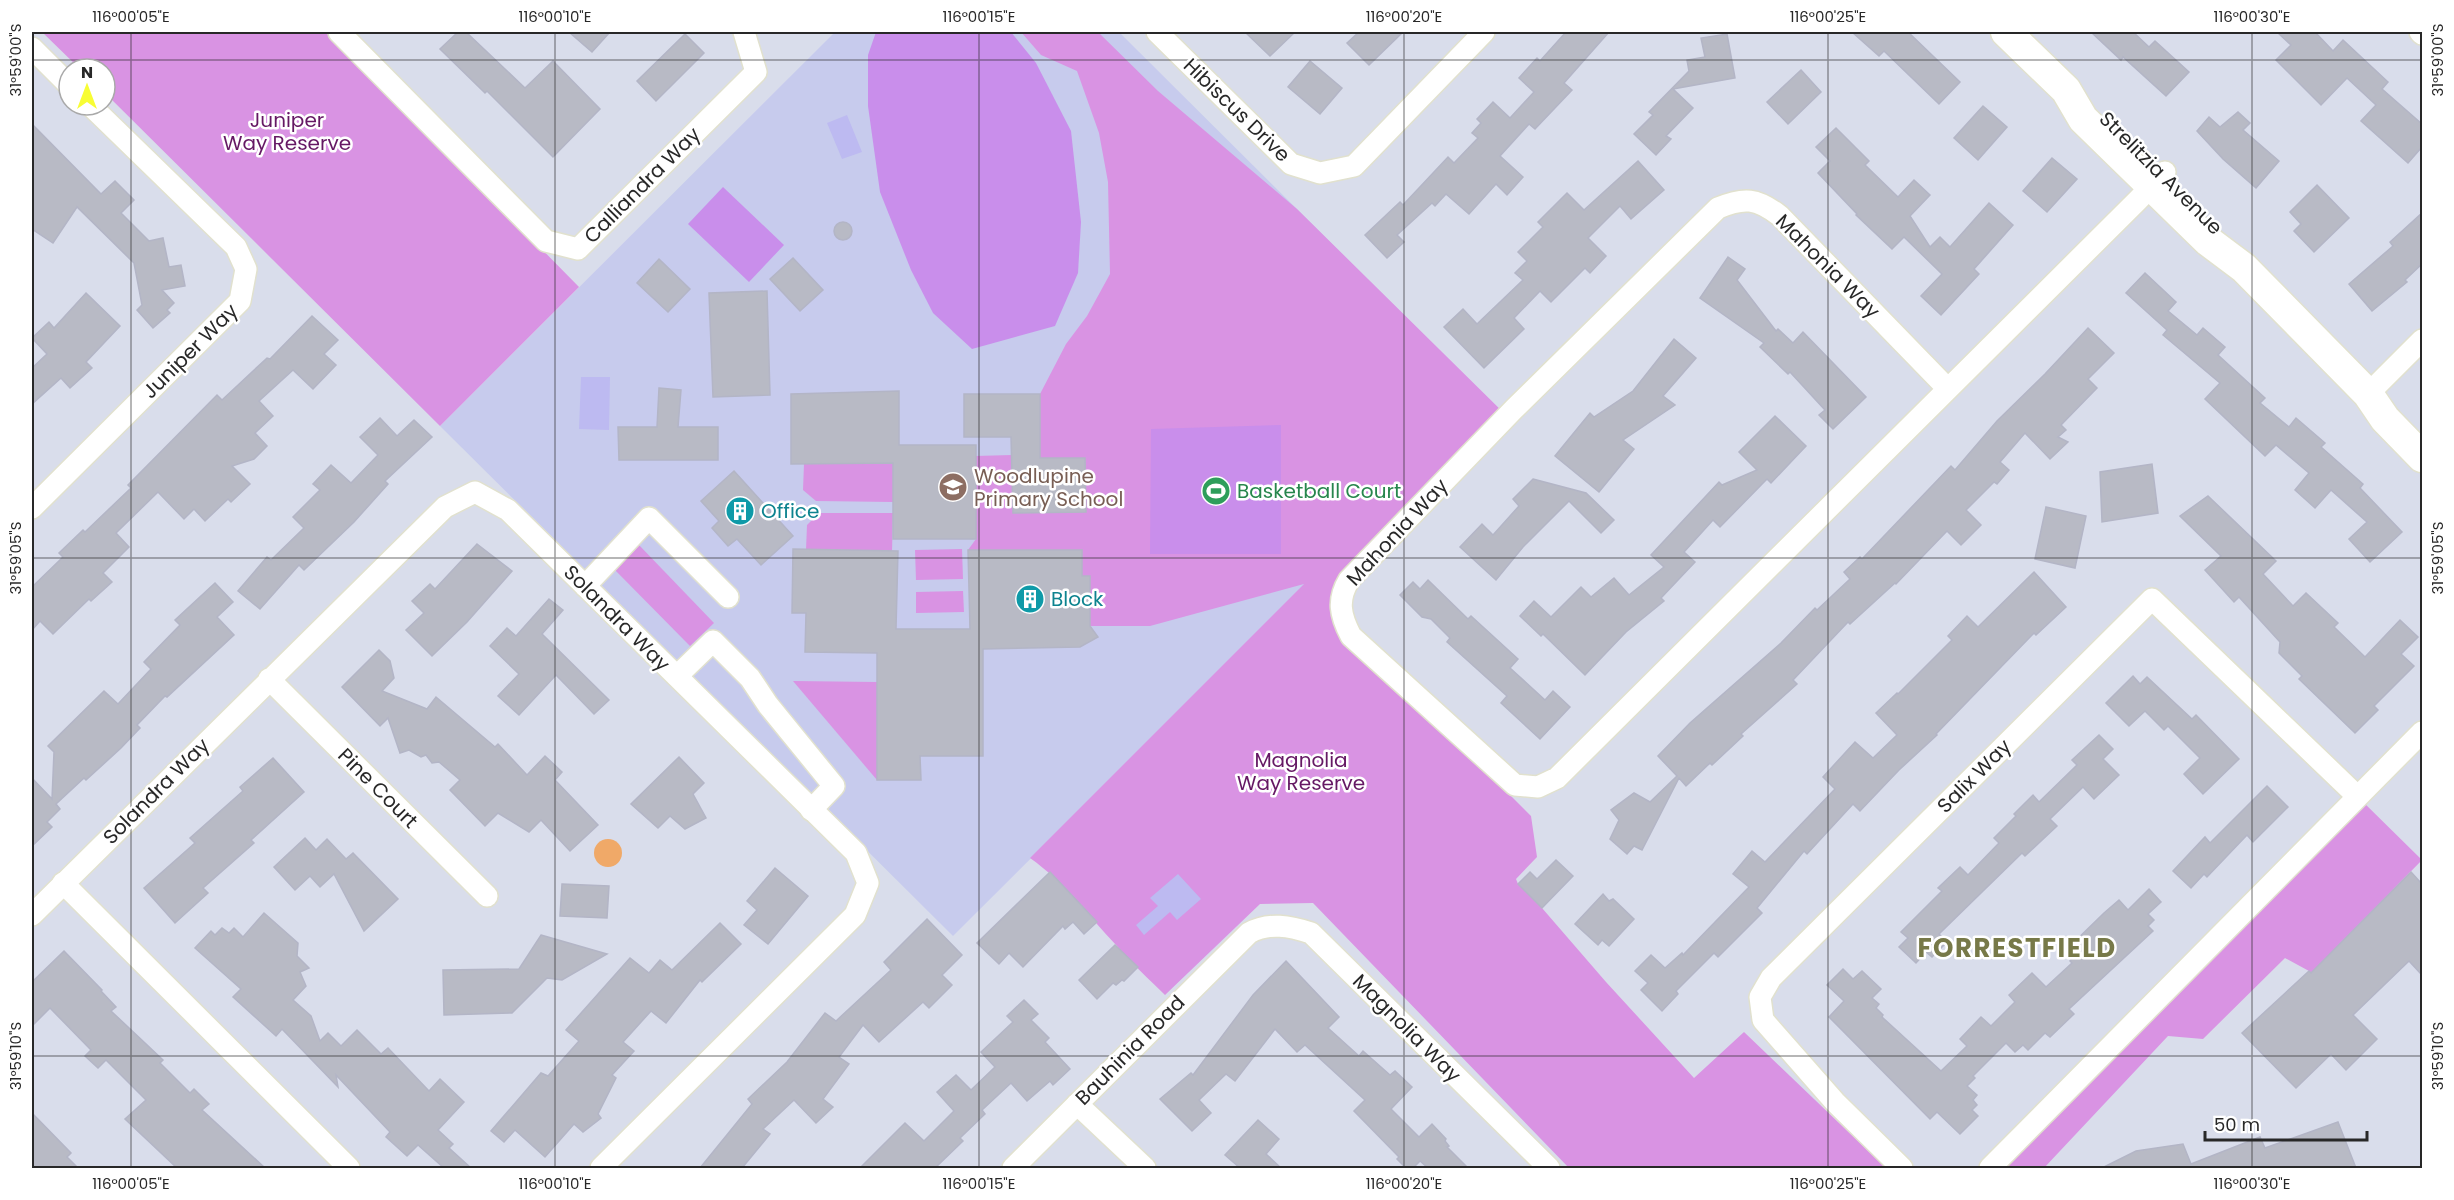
<svg xmlns="http://www.w3.org/2000/svg" width="2454" height="1200" font-family="Poppins,sans-serif">
  <rect width="100%" height="100%" fill="#d9ddeb"/>
  <polygon fill="#c7cbed" points="835,32 1119,32 1490,401 953,936 440,426"/>
  <g fill="#d993e3">
    <polygon points="42,32 328,32 579,287 440,426 105,93 105,69 80,69"/>
    <path d="M1021,32H1098L1158,91L1297,209L1511,420L1347,595L1351,636L1531,816L1537,857L1516,879L1518,884L1542,908L1606,982L1694,1078L1744,1032L1886,1168H1569L1313,903L1260,904L1165,995C1149,979 1131,963 1116,945C1088,915 1064,882 1030,858L1304,584L1150,626H1090V576H1082V550H968L976,539L975,456L1012,455L1013,513L1086,512L1085,458H1040V394L1066,344L1087,316L1110,274L1108,182L1099,133L1077,71L1041,55Z"/>
    <polygon points="893,463 893,502 816,501 803,490 804,464"/>
    <polygon points="819,513 893,513 892,551 806,550 807,525"/>
    <polygon points="638,544 714,623 690,646 613,568"/>
    <polygon points="962,549 963,579 916,580 915,550"/>
    <polygon points="963,591 964,612 916,613 916,592"/>
    <polygon points="793,681 877,682 877,780"/>
    <polygon points="2357,796 2422,860 2328,956 2335,996 2309,971 2285,958 2203,1039 2168,1036 2044,1168 1990,1168"/>
  </g>
  <g fill="#bdbaf1">
    <polygon points="847,115 862,152 842,159 827,123"/>
    <polygon points="581,377 610,377 609,430 579,429"/>
    <polygon points="1178,874 1201,899 1177,920 1170,912 1144,935 1136,925 1158,906 1150,898"/>
  </g>
  <g fill="#c98eeb">
    <polygon points="876,32 1011,32 1036,63 1071,131 1081,222 1078,273 1055,326 972,349 933,313 911,270 880,192 868,106 868,55"/>
    <polygon points="723,187 784,245 749,282 688,224"/>
    <polygon points="1281,425 1281,554 1150,554 1151,429"/>
  </g>
  <circle fill="#f0a968" cx="608" cy="853" r="14"/>
  <g fill="#b8bac5" stroke="#b3b5c6" stroke-width="1.5">
    <polygon points="458,32 466,32 525,88 553,61 600,109 553,157 487,91 485,93 440,49"/>
    <polygon points="569,32 610,32 592,52"/>
    <polygon points="1245,32 1295,32 1270,56"/>
    <polygon points="1359,32 1403,32 1369,65 1347,43"/>
    <polygon points="1566,32 1609,32 1564,83 1572,90 1535,129 1529,124 1500,156 1523,177 1507,195 1496,184 1469,214 1446,194 1435,206 1432,203 1397,235 1404,242 1387,258 1365,235 1400,202 1403,205 1448,157 1454,163 1478,138 1472,133 1481,123 1477,119 1493,102 1510,118 1534,92 1519,78 1537,58 1540,61"/>
    <polygon points="1852,32 1908,32 1960,82 1939,104 1884,51 1879,56"/>
    <polygon points="2091,32 2133,32 2149,47 2155,41 2189,72 2166,96 2123,57 2121,60"/>
    <polygon points="2277,32 2315,32 2333,51 2343,40 2388,82 2382,89 2422,124 2422,147 2408,163 2361,121 2376,105 2347,78 2321,105 2276,60 2291,45"/>
    <polygon points="685,34 704,53 656,101 637,81"/>
    <polygon points="1727,34 1735,78 1673,89 1693,108 1666,136 1671,139 1656,155 1634,134 1653,115 1649,112 1689,71 1687,60 1705,57 1701,38"/>
    <polygon points="1310,61 1342,88 1320,114 1288,87"/>
    <polygon points="1801,70 1821,92 1788,124 1767,102"/>
    <polygon points="1983,106 2007,127 1978,160 1954,138"/>
    <polygon points="2238,112 2250,123 2243,130 2279,161 2256,188 2223,159 2197,131 2209,117 2220,127"/>
    <polygon points="32,124 101,194 115,181 134,200 121,213 149,241 163,238 169,267 181,265 185,286 162,290 174,303 167,310 170,313 153,328 137,310 142,305 134,263 77,207 53,243 32,229"/>
    <polygon points="1836,128 1869,161 1865,165 1898,197 1914,180 1930,195 1910,216 1930,247 1940,237 1950,247 1989,203 2013,225 1974,269 1979,274 1941,315 1921,296 1942,274 1904,237 1892,249 1856,215 1857,214 1818,173 1830,161 1816,147"/>
    <polygon points="2052,158 2077,179 2047,212 2023,191"/>
    <polygon points="1638,161 1664,190 1631,219 1620,206 1588,238 1606,256 1590,273 1585,268 1551,302 1540,291 1514,318 1524,329 1484,368 1444,327 1463,309 1477,324 1523,280 1515,273 1527,261 1518,252 1543,227 1538,222 1567,193 1584,210"/>
    <polygon points="2317,185 2349,218 2314,252 2294,231 2301,224 2290,212"/>
    <polygon points="2422,213 2422,264 2405,280 2407,282 2372,311 2349,284 2393,246 2390,242"/>
    <circle cx="843" cy="231" r="9"/>
    <polygon points="1728,257 1745,269 1737,280 1776,331 1778,329 1793,343 1803,332 1866,397 1833,429 1819,415 1825,410 1790,372 1788,374 1760,347 1764,343 1700,298"/>
    <polygon points="793,258 823,290 800,311 770,279"/>
    <polygon points="659,259 690,289 668,312 637,283"/>
    <polygon points="2145,273 2176,302 2168,311 2197,335 2203,328 2225,347 2218,355 2265,398 2260,403 2289,427 2296,418 2325,443 2321,447 2363,484 2360,488 2402,532 2370,562 2349,539 2367,522 2331,490 2315,508 2295,490 2309,473 2276,445 2265,456 2205,399 2220,383 2163,335 2167,330 2126,293"/>
    <polygon points="767,291 770,395 713,397 709,293"/>
    <polygon points="86,293 120,326 86,362 92,368 70,388 61,378 32,404 32,368 47,354 32,338 49,322 54,328"/>
    <polygon points="312,316 338,340 324,354 336,365 313,389 293,370 259,401 273,416 255,433 267,446 254,459 232,466 250,484 231,502 228,499 205,521 194,509 184,519 158,492 116,533 129,547 103,573 112,582 91,601 89,599 53,634 40,621 32,630 32,587 63,557 59,553 83,530 85,532 131,488 128,485 217,395 222,400 267,358 270,359"/>
    <polygon points="2088,328 2114,353 2088,379 2097,388 2061,425 2066,430 2058,437 2068,442 2050,459 2025,433 2000,462 2009,470 1997,484 1994,482 1966,510 1981,525 1961,545 1947,531 1896,584 1895,583 1850,624 1848,622 1793,680 1797,684 1741,734 1743,736 1712,765 1710,763 1686,786 1679,778 1642,850 1634,846 1627,854 1610,839 1619,820 1611,810 1634,793 1650,802 1677,776 1658,756 1690,723 1781,643 1815,608 1817,610 1850,579 1844,572 1860,557 1862,559 1951,466 1955,470 1997,421 2045,374"/>
    <polygon points="1674,339 1696,358 1663,396 1675,405 1623,440 1634,449 1599,492 1555,456 1590,413 1594,417 1633,391"/>
    <polygon points="659,388 681,390 678,427 718,427 718,460 619,460 618,427 657,427"/>
    <polygon points="899,391 899,445 976,445 976,539 893,539 893,463 791,464 791,394"/>
    <polygon points="964,394 1040,394 1040,458 1085,458 1086,512 1013,513 1011,437 964,437"/>
    <polygon points="1775,416 1806,446 1771,483 1767,479 1720,527 1713,520 1684,552 1695,562 1661,598 1664,601 1626,632 1585,675 1543,634 1541,636 1520,616 1534,601 1551,617 1581,587 1591,597 1614,578 1629,595 1664,567 1651,555 1719,482 1722,485 1757,470 1739,452"/>
    <polygon points="380,418 397,436 414,420 432,437 385,481 388,484 354,522 304,570 299,565 260,609 238,591 267,557 271,560 304,528 293,517 320,490 313,484 331,465 351,483 378,455 360,437"/>
    <polygon points="2152,464 2158,513 2102,522 2100,472"/>
    <polygon points="734,471 793,536 761,565 737,539 728,546 712,528 719,521 701,501"/>
    <polygon points="1533,479 1586,493 1614,520 1601,533 1569,501 1523,547 1496,580 1460,547 1482,524 1493,535 1519,506 1513,499"/>
    <polygon points="2208,496 2276,561 2263,574 2293,606 2306,593 2338,623 2334,627 2365,657 2400,620 2418,637 2401,654 2414,666 2374,706 2378,710 2355,733 2299,679 2302,676 2279,653 2280,642 2239,597 2234,602 2205,570 2221,556 2180,516"/>
    <polygon points="2046,507 2086,516 2075,568 2035,559"/>
    <polygon points="477,544 512,571 467,622 432,656 406,630 424,613 412,601 430,584 435,589"/>
    <polygon points="793,549 898,551 896,629 970,629 968,550 1082,550 1082,576 1090,576 1090,626 1098,637 1080,647 983,649 983,756 920,756 921,780 877,780 877,653 805,652 806,613 792,613"/>
    <polygon points="2034,572 2066,607 2036,635 2034,633 1936,734 1937,735 1899,770 1860,811 1853,804 1807,854 1804,851 1757,908 1762,913 1718,957 1714,953 1676,991 1678,994 1662,1011 1641,990 1648,983 1635,971 1651,955 1665,968 1682,953 1683,955 1749,887 1733,874 1752,851 1765,862 1835,789 1823,777 1855,742 1873,758 1897,735 1876,713 1897,693 1898,694 1952,640 1948,636 1967,616 1978,627"/>
    <polygon points="1428,580 1468,619 1471,616 1518,659 1510,668 1545,700 1553,691 1570,707 1540,739 1501,703 1507,696 1447,642 1450,638 1431,619 1422,617 1400,595 1413,582 1420,589"/>
    <polygon points="215,583 233,602 217,617 234,635 167,697 165,696 137,725 140,728 121,748 86,780 84,778 56,804 60,809 47,822 52,827 32,846 32,778 52,799 54,752 48,746 104,691 118,704 151,669 144,662 180,625 175,620"/>
    <polygon points="549,599 563,610 542,634 609,700 594,714 556,675 519,715 498,696 519,674 490,646 507,628 516,636"/>
    <polygon points="379,650 390,661 394,678 382,691 427,709 436,697 495,747 498,744 527,775 545,756 562,772 555,780 598,825 570,851 541,820 529,832 498,813 485,826 450,790 460,780 439,762 432,763 426,755 421,757 409,750 400,753 388,718 380,726 342,687"/>
    <polygon points="2133,676 2140,684 2147,677 2192,719 2196,715 2239,759 2203,794 2184,774 2200,758 2168,726 2164,730 2145,711 2129,726 2106,703"/>
    <polygon points="2099,735 2113,749 2103,759 2119,775 2094,799 2083,787 2050,819 2057,826 2025,856 2022,853 1939,934 1947,942 1932,957 1926,952 1916,963 1899,947 1908,938 1901,932 1942,891 1938,888 1960,867 1968,875 1999,843 1994,838 2016,816 2014,814 2033,795 2039,802 2077,765 2072,760"/>
    <polygon points="679,757 704,783 693,794 706,818 685,829 670,816 658,828 631,804"/>
    <polygon points="273,758 304,792 251,840 254,843 203,888 208,893 175,923 144,888 195,843 190,838 243,791 240,787"/>
    <polygon points="2267,786 2288,807 2253,842 2247,835 2207,877 2204,874 2191,888 2173,871 2205,837 2210,843"/>
    <polygon points="305,838 316,850 327,839 346,859 353,853 398,899 364,931 334,874 320,887 310,876 295,890 274,867"/>
    <polygon points="1556,860 1573,876 1542,908 1518,884 1530,872 1537,879"/>
    <polygon points="775,868 808,896 768,944 744,925 757,910 747,901"/>
    <polygon points="1050,872 1097,922 1084,934 1073,922 1065,929 1063,926 1023,967 1009,953 999,964 977,943"/>
    <polygon points="2411,872 2422,884 2422,975 2409,961 2353,1015 2377,1039 2346,1070 2331,1054 2296,1088 2242,1033 2309,971 2311,973"/>
    <polygon points="562,884 609,886 607,918 560,916"/>
    <polygon points="2149,889 2161,902 2148,914 2154,920 2148,926 2153,931 2069,1009 2074,1014 2050,1037 2045,1033 2028,1050 2023,1045 2015,1052 2006,1043 1973,1076 1975,1078 1967,1086 1977,1095 1973,1100 1977,1105 1972,1110 1978,1116 1960,1134 1937,1112 1930,1119 1829,1017 1844,1001 1827,985 1843,969 1853,979 1862,971 1881,989 1872,998 1879,1004 1876,1008 1883,1015 1882,1017 1941,1071 1967,1046 1960,1039 1981,1017 1991,1026 2015,1002 2009,995 2032,973 2046,987 2072,963 2070,961 2073,957 2066,950 2104,913 2119,900 2128,910"/>
    <polygon points="1603,894 1609,901 1613,899 1634,919 1609,946 1602,940 1598,945 1575,924"/>
    <polygon points="264,913 298,943 297,956 309,968 300,972 306,986 293,1000 311,1016 320,1041 328,1033 341,1046 357,1030 381,1054 388,1048 429,1091 440,1079 464,1102 438,1130 453,1144 449,1148 471,1168 444,1168 418,1145 407,1156 386,1137 390,1132 336,1075 338,1087 282,1029 276,1036 233,997 241,989 195,948 211,931 215,935 222,928 229,933 234,928 243,937"/>
    <polygon points="927,919 962,955 942,975 952,985 929,1008 923,1002 879,1042 863,1025 839,1057 849,1064 823,1099 833,1107 816,1123 794,1100 763,1129 770,1134 742,1168 700,1168 752,1104 748,1099 787,1062 825,1013 836,1021 891,970 884,962"/>
    <polygon points="720,923 741,944 702,982 700,980 666,1023 651,1011 623,1042 634,1051 612,1075 616,1078 598,1114 601,1118 583,1132 574,1124 545,1157 515,1130 504,1142 491,1131 541,1073 548,1076 579,1041 566,1030 630,958 649,973 660,960 672,970"/>
    <polygon points="541,935 607,954 562,980 547,978 512,1013 444,1015 443,970 519,969"/>
    <polygon points="1115,945 1138,967 1124,981 1122,980 1116,985 1113,983 1097,999 1079,980"/>
    <polygon points="64,951 102,990 101,991 116,1007 111,1011 163,1060 160,1063 190,1093 194,1089 209,1104 202,1110 265,1168 177,1168 125,1119 146,1100 106,1060 98,1068 85,1056 91,1050 50,1008 32,1026 32,982"/>
    <polygon points="1286,961 1339,1017 1328,1028 1359,1056 1363,1051 1390,1075 1395,1071 1412,1087 1391,1109 1419,1137 1432,1124 1446,1139 1445,1141 1449,1146 1447,1147 1468,1168 1428,1168 1420,1161 1413,1168 1406,1168 1397,1159 1399,1157 1354,1111 1365,1100 1305,1045 1297,1052 1275,1029 1235,1081 1226,1074 1199,1100 1211,1113 1192,1131 1160,1099 1191,1073 1193,1075 1253,995"/>
    <polygon points="1024,1000 1038,1014 1031,1020 1049,1038 1045,1042 1070,1069 1053,1085 1050,1081 1027,1101 1011,1083 982,1110 985,1114 960,1138 963,1141 935,1168 860,1168 905,1123 924,1141 954,1111 937,1092 956,1075 971,1090 995,1067 981,1052 1013,1022 1007,1016"/>
    <polygon points="32,1113 71,1153 67,1157 78,1168 32,1168"/>
    <polygon points="1258,1120 1279,1139 1266,1154 1281,1168 1240,1168 1225,1155"/>
    <polygon points="2338,1122 2356,1168 2102,1168 2136,1151 2183,1144 2191,1164 2260,1137 2265,1148"/>
  </g>
  <g fill="none" stroke-linecap="round" stroke-linejoin="round">
    <g stroke="#e1e1ce" stroke-width="24">
      <g id="street">
        <polyline points="339,32 546,241 578,249 756,72 744,32"/>
        <polyline points="1157,32 1291,164 1320,173 1354,166 1484,32"/>
        <polyline points="2420,32 2422,34"/>
        <polyline points="32,48 69,85"/>
        <path d="M1948,389L1780,216C1757,198 1744,197 1718,208L1514,409L1349,580C1337,600 1340,615 1351,636L1515,785L1538,787L1557,778C1751,585 1945,393 2138,200L2165,172"/>
        <polyline points="2368,394 2422,340"/>
        <polyline points="32,508 240,301 246,269 236,247 90,105"/>
        <polyline points="585,586 649,518 728,597"/>
        <polyline points="677,676 713,641 750,678 768,705 834,786 811,810"/>
        <polyline points="269,679 487,896"/>
        <polyline points="63,883 349,1168"/>
        <polyline points="32,915 445,507 475,492 508,510 856,853 868,883 855,915 601,1168"/>
        <polyline points="1077,1104 1145,1168"/>
        <path d="M1013,1168L1249,933C1269,922 1290,926 1311,933L1549,1168"/>
        <polyline points="1902,1168 1835,1102 1763,1020 1760,997 1771,978 2152,599 2357,796"/>
        <polyline points="1990,1168 2422,732"/>
      </g>
    </g>
    <g stroke="#e1e1ce" stroke-width="33">
      <polyline id="secondary" points="2006,32 2066,90 2083,119 2208,241 2244,268 2368,394 2385,419 2422,457"/>
    </g>
    <use href="#street" stroke="#fff" stroke-width="21"/>
    <use href="#secondary" stroke="#fff" stroke-width="30"/>
  </g>
  <path fill="none" stroke="#282828" stroke-width="1.5" stroke-opacity="0.45" d="M131,32V1168M555,32V1168M979,32V1168M1404,32V1168M1828,32V1168M2252,32V1168M32,60H2422M32,558H2422M32,1056H2422"/>
  <defs>
    <g id="school-disc" transform="scale(1.5)"><circle r="9.5" fill="#8d6e63" stroke="#fff"/><path d="M0-5L7-2L0 1L-7-2ZM-4 1L0 2.5L4 1V4Q0 6-4 4Z" fill="#fff"/></g>
    <g id="stadium-disc" transform="scale(1.5)"><circle r="9.5" fill="#2e9e5b" stroke="#fff"/><path d="M0-5a6.5 5 0 1 0 0 10a6.5 5 0 1 0 0-10ZM-3.5-1.8h7v3.6h-7Z" fill="#fff"/></g>
    <g id="building-disc" transform="scale(1.5)"><circle r="9.5" fill="#0f9aa8" stroke="#fff"/><path d="M-4-6H4V6H1V3H-1V6H-4ZM-2.5-4.3h1.7v1.8h-1.7ZM.8-4.3h1.7v1.8H.8ZM-2.5-1h1.7V.8h-1.7ZM.8-1h1.7V.8H.8Z" fill="#fff"/></g>
  </defs>
  <g fill-rule="evenodd">
    <use href="#school-disc" x="953" y="487"/>
    <use href="#stadium-disc" x="1216" y="491"/>
    <use href="#building-disc" x="740" y="511"/>
    <use href="#building-disc" x="1030" y="599"/>
  </g>
  <g text-anchor="middle" stroke-width="5" stroke-linejoin="round" paint-order="stroke">
    <g font-size="20" fill="#282828" stroke="#fff">
      <text transform="translate(1237 110) rotate(44)" y="7">Hibiscus Drive</text>
      <text transform="translate(2161 173) rotate(45)" y="7">Strelitzia Avenue</text>
      <text transform="translate(642 185) rotate(-45)" y="7">Calliandra Way</text>
      <text transform="translate(1828 266) rotate(45)" y="7">Mahonia Way</text>
      <text transform="translate(190 351) rotate(-45)" y="7">Juniper Way</text>
      <text transform="translate(1397 532) rotate(-47)" y="7">Mahonia Way</text>
      <text transform="translate(617 618) rotate(45)" y="7">Solandra Way</text>
      <text transform="translate(1974 776) rotate(-45)" y="7">Salix Way</text>
      <text transform="translate(378 788) rotate(45)" y="7">Pine Court</text>
      <text transform="translate(156 791) rotate(-45)" y="7">Solandra Way</text>
      <text transform="translate(1407 1028) rotate(45)" y="7">Magnolia Way</text>
      <text transform="translate(1130 1050) rotate(-45)" y="7">Bauhinia Road</text>
    </g>
    <g font-size="20" fill="#651864" stroke="#fff">
      <text x="287" y="127">Juniper<tspan x="287" dy="23">Way Reserve</tspan></text>
      <text x="1301" y="767">Magnolia<tspan x="1301" dy="23">Way Reserve</tspan></text>
    </g>
    <g font-size="20" fill="#785e54" stroke="#fff" text-anchor="start">
      <text x="974" y="483">Woodlupine<tspan x="974" dy="23">Primary School</tspan></text>
    </g>
    <g font-size="20" fill="#27864d" stroke="#fff" text-anchor="start">
      <text x="1237" y="498">Basketball Court</text>
    </g>
    <g font-size="20" fill="#0d838f" stroke="#fff" text-anchor="start">
      <text x="761" y="518">Office</text>
      <text x="1051" y="606">Block</text>
    </g>
    <g font-size="26" font-weight="bold" letter-spacing="1.5" fill="#777948" stroke="#fff">
      <text x="2017" y="957">FORRESTFIELD</text>
    </g>
  </g>
  <rect width="2454" height="1200" fill="none" stroke="#ffffff" stroke-width="66"/>
  <g transform="translate(87 87)"><circle r="28" fill="#ffffff" stroke="#a9a9a9" stroke-width="1.5"/>
  <path d="M0-4.5L10 22L0 15L-10 22Z" fill="#f8fd34"/>
  <text y="-9" font-size="16" font-weight="bold" text-anchor="middle" fill="#282828">N</text>
  </g>
  <path d="M2205 1131v9h162v-9" fill="none" stroke="#282828" stroke-width="3"/>
  <text x="2214" y="1131" font-size="18" fill="#282828" stroke="#ffffff" stroke-width="4.5" paint-order="stroke">50 m</text>
  <rect x="33" y="33" width="2388" height="1134" fill="none" stroke="#282828" stroke-width="2"/>
  <g font-size="15" text-anchor="middle" fill="#282828">
    <text x="131" y="22">116°00'05"E</text>
    <text x="555" y="22">116°00'10"E</text>
    <text x="979" y="22">116°00'15"E</text>
    <text x="1404" y="22">116°00'20"E</text>
    <text x="1828" y="22">116°00'25"E</text>
    <text x="2252" y="22">116°00'30"E</text>
    <text transform="translate(16 60) rotate(-90)" y="5">31°59'00"S</text>
    <text transform="translate(2438 60) rotate(-90)" y="5">31°59'00"S</text>
    <text transform="translate(16 558) rotate(-90)" y="5">31°59'05"S</text>
    <text transform="translate(2438 558) rotate(-90)" y="5">31°59'05"S</text>
    <text transform="translate(16 1056) rotate(-90)" y="5">31°59'10"S</text>
    <text transform="translate(2438 1056) rotate(-90)" y="5">31°59'10"S</text>
    <text x="131" y="1189">116°00'05"E</text>
    <text x="555" y="1189">116°00'10"E</text>
    <text x="979" y="1189">116°00'15"E</text>
    <text x="1404" y="1189">116°00'20"E</text>
    <text x="1828" y="1189">116°00'25"E</text>
    <text x="2252" y="1189">116°00'30"E</text>
  </g>
</svg>
